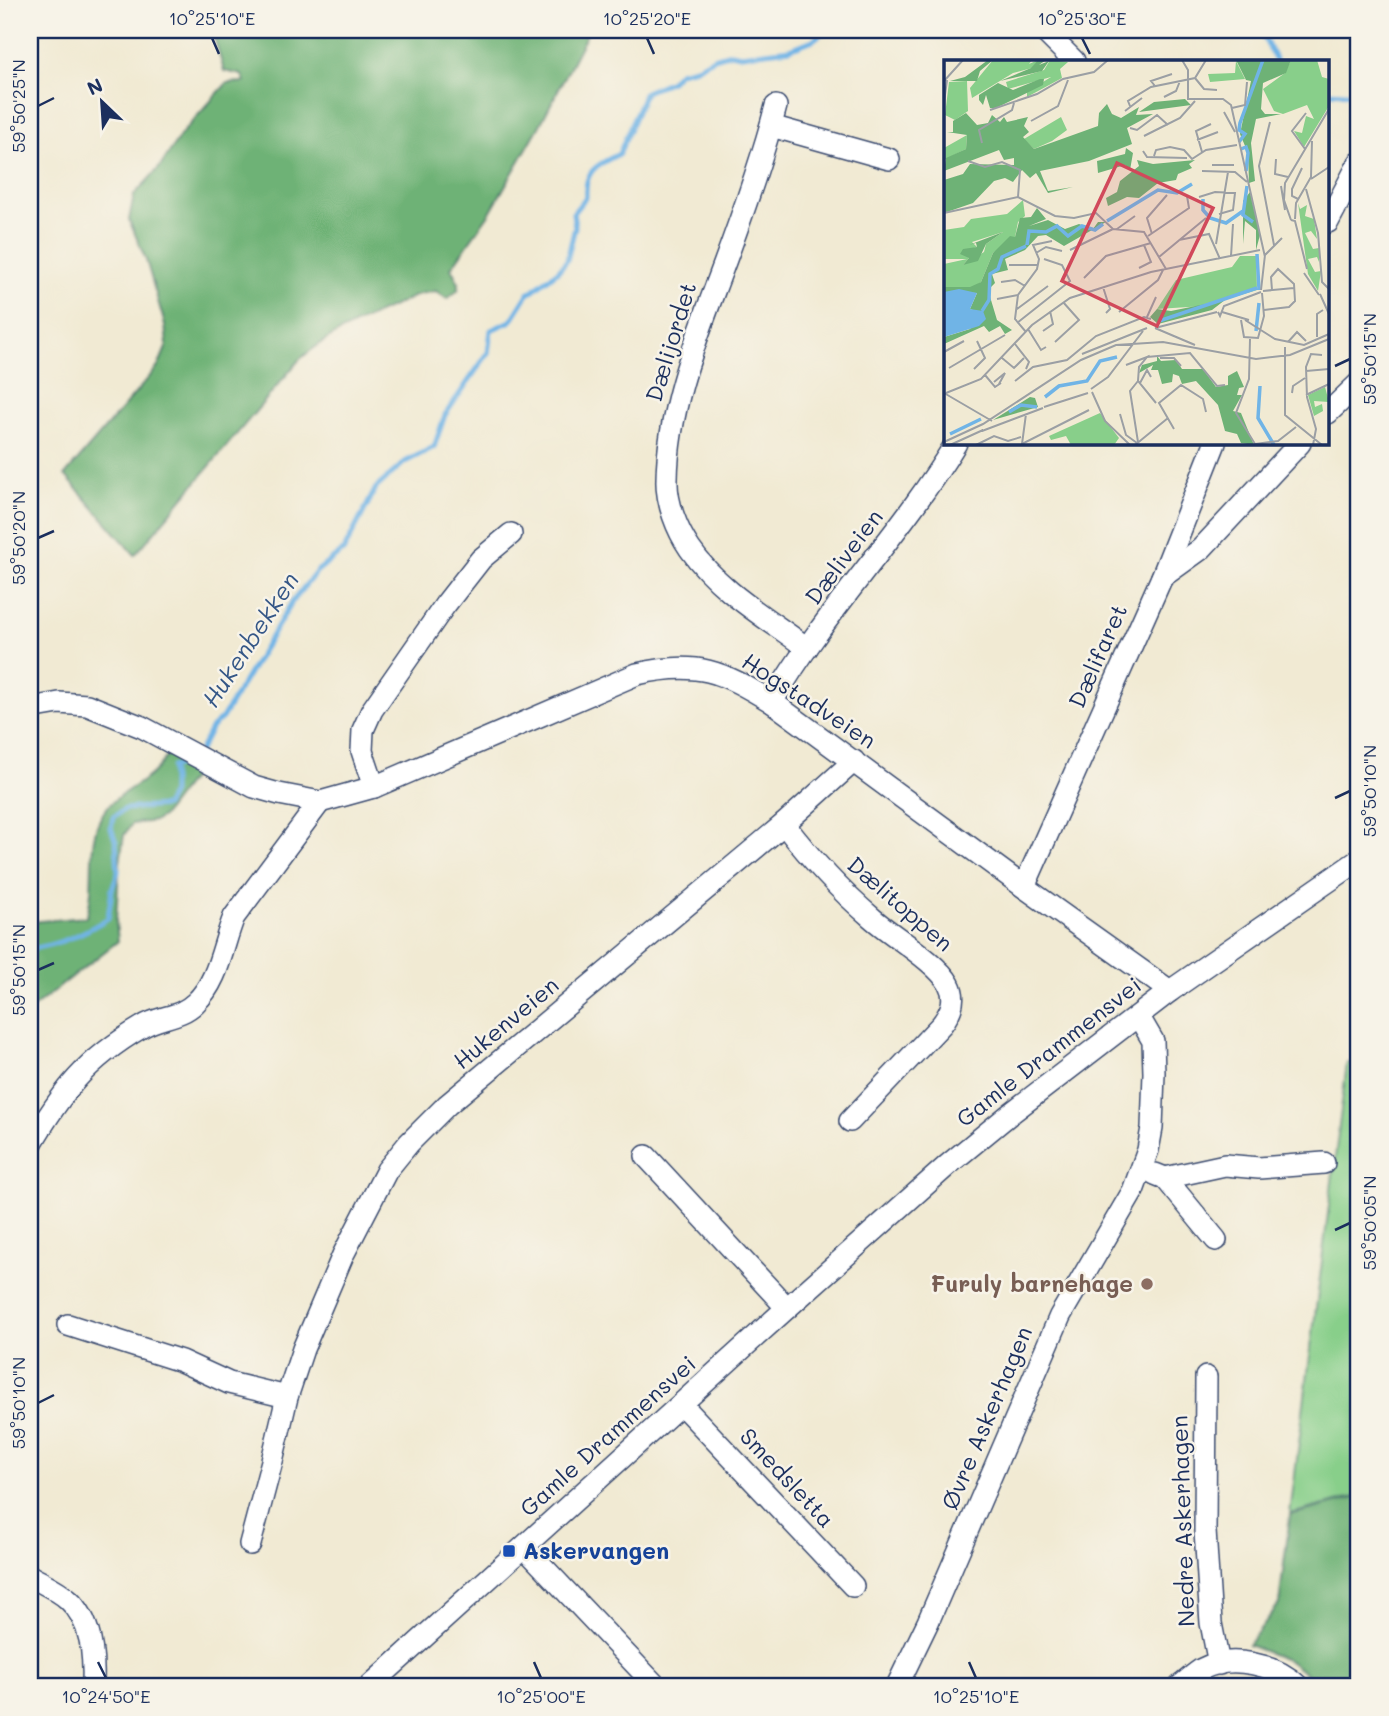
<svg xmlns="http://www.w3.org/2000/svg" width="1389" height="1716" font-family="Mali,sans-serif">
  <rect width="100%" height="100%" fill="#f7f3e8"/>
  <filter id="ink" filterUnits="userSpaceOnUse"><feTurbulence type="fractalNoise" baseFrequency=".0143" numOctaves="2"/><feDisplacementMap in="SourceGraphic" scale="14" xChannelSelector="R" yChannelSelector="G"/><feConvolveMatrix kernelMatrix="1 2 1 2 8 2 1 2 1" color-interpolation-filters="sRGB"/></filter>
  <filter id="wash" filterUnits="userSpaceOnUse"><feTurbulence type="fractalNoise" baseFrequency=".00686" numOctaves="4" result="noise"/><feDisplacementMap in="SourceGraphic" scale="28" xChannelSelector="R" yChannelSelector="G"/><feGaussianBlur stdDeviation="1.57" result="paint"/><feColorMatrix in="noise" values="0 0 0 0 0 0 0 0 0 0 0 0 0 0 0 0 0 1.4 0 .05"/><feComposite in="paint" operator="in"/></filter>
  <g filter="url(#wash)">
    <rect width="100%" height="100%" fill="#f1ead3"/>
    <polygon fill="#88cf8a" stroke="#527f74" stroke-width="2" points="1347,1063 1359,1063 1359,1496 1290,1514"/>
    <g fill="#6eb276" stroke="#44706a" stroke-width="2">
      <path d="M212,30H589L539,127L489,214L451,268L459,283L458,290L447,299L436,291L419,294C379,314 333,330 299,360L135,555L65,475L158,367L167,345L165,325L146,260L129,220L134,195L160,167L182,133L227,83L245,82L242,75L224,71Z"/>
      <path d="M175,746L203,763L162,817L155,821L132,824L124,835L119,869L116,921L118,941L30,1010V922L86,917C97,886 86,851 99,821C109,797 132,790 150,775C160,767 167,755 175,746Z"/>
      <polygon points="1359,1497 1359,1686 1321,1686 1289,1661 1248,1645 1279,1604 1290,1515"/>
    </g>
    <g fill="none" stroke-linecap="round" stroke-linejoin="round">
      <g stroke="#70b4e6" stroke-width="5">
        <polyline points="1260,30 1276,61"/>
        <polyline points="1328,92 1359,94"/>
        <path d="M199,752L212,727L222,718L292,602L317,571L344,550L376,488L405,462L434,447L445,415L488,353L491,330L511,321L528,294L558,271L567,260L575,227L573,213L586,197C584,170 597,165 619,154L645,92L671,81L679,72L696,68L714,58L731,53L741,55L790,49L813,40L826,30"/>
        <path d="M30,949C57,945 85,933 108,918L112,889L118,872L116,842L111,828L113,817L125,809L165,806L172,793V767L188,763L192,759"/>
      </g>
    </g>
  </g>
  <g filter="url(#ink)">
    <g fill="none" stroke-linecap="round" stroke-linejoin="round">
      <g stroke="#3b4b70" stroke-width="24">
        <g id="minor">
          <polyline points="1043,30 1074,61"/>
          <path d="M776,106C761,164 740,222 719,278C695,342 668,409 667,479C666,502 677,530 690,549C719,591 767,618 807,648"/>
          <polyline points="771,126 889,159"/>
          <polyline points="1328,222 1359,163"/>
          <polyline points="1328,413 1359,383"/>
          <polyline points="1162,577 1201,549 1300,443"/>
          <path d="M772,702C825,611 901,534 956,443"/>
          <path d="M30,708L59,703L87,705L142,727L254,787L279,794L320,802L374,787L637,674C698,660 721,671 772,702L1024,887L1170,991"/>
          <polyline points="374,787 362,751 363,730 372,710 445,605 481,559 511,534"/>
          <path d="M784,824C810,858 839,890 872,918C892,936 937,962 949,984C957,999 951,1012 942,1024L850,1121"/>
          <polyline points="1024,887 1162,577 1215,443"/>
          <path d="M30,1146C62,1091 86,1060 142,1027C159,1016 180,1018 195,1003C219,981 222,946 234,917L320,802"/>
          <polyline points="646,1156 787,1308"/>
          <polyline points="1155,1174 1165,1178 1216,1240"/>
          <polyline points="1165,1178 1225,1165 1259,1168 1324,1163"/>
          <polyline points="68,1325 181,1361 229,1383 287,1397"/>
          <polyline points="1206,1377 1205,1531 1211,1623 1219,1664"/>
          <polyline points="682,1405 853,1586"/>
          <polyline points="250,1544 272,1461 287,1397 303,1349 343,1255 387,1170 409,1143 447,1105 784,824 854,761"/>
          <polyline points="524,1547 656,1686"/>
          <path d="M30,1576C42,1583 57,1589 68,1599C92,1620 94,1656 93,1686"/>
          <polyline points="370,1686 787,1308 949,1164 1010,1114 1170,991 1359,860"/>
          <polyline points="897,1686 928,1622 1060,1316 1133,1191 1148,1150 1152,1128 1154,1073 1153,1041 1139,1017"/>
          <path d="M1180,1686C1187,1681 1194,1674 1202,1669C1231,1654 1276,1664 1298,1686"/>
        </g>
      </g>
      <use href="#minor" stroke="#fff" stroke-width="21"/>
    </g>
  </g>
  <path fill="none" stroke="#1b2f5e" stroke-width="2.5" d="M212,38L219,54M647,38L654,54M1082,38L1090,54M38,106L54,98M1335,366L1350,359M38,538L54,531M1335,798L1350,791M38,970L54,963M1335,1230L1350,1223M38,1403L54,1395M98,1662L106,1678M534,1662L541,1678M969,1662L976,1678"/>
  <circle fill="#8d6e63" stroke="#f7f3e8" stroke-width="2.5" cx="1147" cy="1284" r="7"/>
  <rect fill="#1a4fb4" stroke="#f7f3e8" stroke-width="2.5" x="502" y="1544" width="14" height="14" rx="3.5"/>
  <g text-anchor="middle" stroke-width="5" stroke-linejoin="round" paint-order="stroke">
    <g font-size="23" fill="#1b2f5e" stroke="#f7f3e8">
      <text transform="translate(671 342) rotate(-73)" y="8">Dælijordet</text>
      <text transform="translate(844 557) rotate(-53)" y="8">Dæliveien</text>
      <text transform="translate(1098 656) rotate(-66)" y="8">Dælifaret</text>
      <text transform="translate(809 701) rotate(33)" y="8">Hogstadveien</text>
      <text transform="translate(900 904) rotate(41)" y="8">Dælitoppen</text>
      <text transform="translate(506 1023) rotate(-40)" y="8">Hukenveien</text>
      <text transform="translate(1049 1052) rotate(-38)" y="8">Gamle Drammensvei</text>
      <text transform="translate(987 1418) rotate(-67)" y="8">Øvre Askerhagen</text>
      <text transform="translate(608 1436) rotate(-42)" y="8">Gamle Drammensvei</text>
      <text transform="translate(787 1478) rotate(47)" y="8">Smedsletta</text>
      <text transform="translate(1183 1521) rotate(-92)" y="8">Nedre Askerhagen</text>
    </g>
    <g font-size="23" font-weight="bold" fill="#785e54" stroke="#f7f3e8" text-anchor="end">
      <text x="1133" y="1292">Furuly barnehage</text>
    </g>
    <g font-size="23" font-weight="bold" fill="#164399" stroke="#f7f3e8" text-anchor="start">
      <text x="523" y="1559">Askervangen</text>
    </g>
    <g font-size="24" font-style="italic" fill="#355787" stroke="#f7f3e8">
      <text transform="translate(251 640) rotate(-57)" y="8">Hukenbekken</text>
    </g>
  </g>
  <g transform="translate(944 60)">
    <rect width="385" height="385" fill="#f1ead3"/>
    <path d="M49,0H88L85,4L94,0L88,8L69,13L28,38L26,28ZM106,0L124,2L116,9L118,18L83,37V32L107,17L64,29L62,22L100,10ZM347,0H373L378,17L385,19V46L360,87L350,71L358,73L362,56L370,59L363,45L339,54L330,51L319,29L341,13ZM292,1L301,19L266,22L264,14L291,13ZM23,21L24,51L11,60L1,55L5,22ZM117,57L123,70L108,81L90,89L80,79ZM23,75L22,89L0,100V88ZM79,140L81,156L74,162L71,177L49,193L37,222L30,227H0V204L23,199H0V170L20,167L27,159L63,154ZM59,172L42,184L40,192L19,205L25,198L23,190L33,187L28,182ZM354,143L356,149L363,145L361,156L370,159L373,179L367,171L361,173L369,189L375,188V202L373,197L364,199L371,212L377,211L374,231L364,214ZM296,196H312L313,230L260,246L213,249L232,220L288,207ZM381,327L385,342L370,341L371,347L378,344L379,351L370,356L364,335ZM156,353L175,378L170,385H127L122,376L107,380L105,376Z" fill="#88cf8a" fill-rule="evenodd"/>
    <path d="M44,0H49L36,11L33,21H6L21,17ZM94,0H102L95,5L105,1L98,11L56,21L87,8ZM292,0H347L342,13L319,23L317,49L321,54H337L312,59L307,83L311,121L305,123L304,93L296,74L307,21L302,20ZM96,19H100L99,25L52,48H46L42,35L39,45L35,40V35L54,23L69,30ZM241,39L247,45L195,52L210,42ZM163,44L168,54L177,58L195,47L192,55L209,54L183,68L188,84L145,101L96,111L104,131L129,127L104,133L92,113L86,118L78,110L69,122L61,118L50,121L29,143L0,153V120L19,114L26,104L70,105V98L60,100L55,90L0,111L2,98L22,89L23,75L3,72H9V61L22,53L33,65L44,63L48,55L56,62L60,57L63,62L84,57L80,66L85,72L79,77L90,89L154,66L155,53ZM182,88L189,93L186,110L181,105L154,113L153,101L181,94ZM193,100L209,104L251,100L245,104L248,108L234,114L232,120L214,123L195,138L183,137L164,146L162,138L173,132L176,121L195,106ZM306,132L316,175L312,190V170L301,161L299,184V141ZM93,148L102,159L85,166L104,160L121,169L135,164L149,169L154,162H162L120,186L102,175L94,176L81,190L61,199L64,210L48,214L51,223L44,230L53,260L68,270L61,274L56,266L45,272L40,266L0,284V277L26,269L37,253L26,249L33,233L0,232V227H26L37,222L49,193L66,176L71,177L76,158L87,157ZM59,172L42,184L34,201L19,205L25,198L16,194L19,189L33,187L32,183L25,185ZM281,240L268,250L214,264L206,257L213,249L227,251ZM213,296L217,301L232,300L238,309H259L272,327L284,325V316L293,311L300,327L295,328L293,335H298L289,351L297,353L310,385L297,383L293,374L281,371L274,345L252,321L238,324L235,316L229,314L228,322L218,324L214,310H207L209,305L195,313L198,305L213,301ZM86,337L91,338L94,347L49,360Z" fill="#6eb276"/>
    <path d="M15,229L33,233L26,249L39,251L42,259L35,266L0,277V232Z" fill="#70b4e6"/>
    <path fill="none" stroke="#70b4e6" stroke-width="3.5" d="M295,82L301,74L295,70L296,63L319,0M297,89L302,87L304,93L302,111M303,126L299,155L309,162M259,139V150L266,158L282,163L299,151M163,161L214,130L233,133L248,124M83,185L85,171L102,172L113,166L124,176L138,166L151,170L159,164M313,194L315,230M38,251L45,240L46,214L54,209L58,197L82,186M215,261L313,228M312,271L315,243M316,326L314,358L330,385M101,337L115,326L143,321L156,301L173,297M65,352L77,345L93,347M6,374L37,359"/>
    <path fill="none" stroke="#9b9fa4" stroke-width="2" d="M238,0L244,10V39H279L287,45L321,197M251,18L260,29L273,30M0,21L19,0M211,26L207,21L228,14M220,37L232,31L236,21M0,42L3,20M186,46L184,41L207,27L251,18L262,0M288,48L301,45L303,22M46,50L93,34L119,19L150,12L164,0M181,51L198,38M280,52L291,72M87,61L114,46L124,20M326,62L315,106L330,185M186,68L193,70L213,55L224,65M200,76L236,58L251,41M253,80L274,72M38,83L35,70L68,50L70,43M361,89L348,71L362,53M199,91L203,97L243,98M258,92L252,71L267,64M210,96L212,90L226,87L240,90L248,99L262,90L293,85M332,99L331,114L344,117M24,101L41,107L58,102L76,110L74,137M268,105H290M258,111L291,112L303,122M367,119L385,107M337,126L341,150M362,129L374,173L378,222L385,229M255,137L271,132L291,133L289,150L275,154M354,139L348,136V129L358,108M0,153L74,137L111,156L130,158L152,153L169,169L200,172L222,209M351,159L352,143L367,117L368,81M347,160L340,140L341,123L385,49M347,160L351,161L363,209M173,169L191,156M208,174L203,158L223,135M204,176L245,148L243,136M235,180L265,174L276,199M272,184L284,112M126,190L169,169M92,193L102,187L118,191M287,196L289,164M215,197L262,158M65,205H94M195,208L207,202L200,185M360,213L375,235M140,218L162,196L207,183M57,222L71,220L81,226M159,227L166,249L162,253M317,230L321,195L338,178M319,231L350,228M376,234L385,254M53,239L74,235M73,249L104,226M320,250L345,247L351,241L350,224L334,209L327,217L328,230M175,252L214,220L219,210M274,252L276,256L280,246L317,232M278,252L305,260M203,257L212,237M297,260L300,277L314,278L320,256L318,233M301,260L331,279L360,285L385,274M73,263L126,221L118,205L100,199M211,268L273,252M211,268L251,285M84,269L97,290L102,287M99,271L109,264L106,251M82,272L71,259L74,235L93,209L95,199L89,185L108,181M373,277V254L379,250M306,279L305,319L292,353L311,384L334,381L352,367M111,282L135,260L119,242M344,282L353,272L362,281M71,284L85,302L82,309M341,287V355L378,385M0,292L20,281M138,294L203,268M203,297L246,293L273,326L281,325M58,298L70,308L80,298M216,298H230L237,306M182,305L203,297L195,307L194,321L212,343M5,308L61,275M30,309L41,298L33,281M362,311L385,309M41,315L51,327L57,323M71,321L89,307L123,300L152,276L200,257L207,259M50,322L61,313L55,324M196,323L203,310L207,317M147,329L164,317L199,271M148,332L161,361L186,385M0,333L48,361M2,333L37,319L88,265L126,238L207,212L316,190M348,333L349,326L361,318M362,335L385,324M100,347L144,333M82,354L78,384L145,350M176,354L182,375L193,383M230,369L215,343L237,325L259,339L262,352M38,371L99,348M0,382L39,364L137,300L172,285L219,282L312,299L346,295L385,279M194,382L186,331L194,321M6,385L39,370M32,385L50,376L64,381L77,377M191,385L224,358M369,385L372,369L363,337L362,307L367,294L378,295"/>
    <path fill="#d1495b" fill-opacity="0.15" stroke="#d1495b" stroke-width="3.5" d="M173,103L269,148L213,266L118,221Z"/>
    <rect width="385" height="385" fill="none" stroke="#1b2f5e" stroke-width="3.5"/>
  </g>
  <rect width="1389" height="1716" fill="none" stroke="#f7f3e8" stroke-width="77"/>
  <g transform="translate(102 102) rotate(335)" stroke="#f7f3e8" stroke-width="5" paint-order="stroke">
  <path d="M0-5L12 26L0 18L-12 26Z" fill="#1b2f5e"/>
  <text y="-10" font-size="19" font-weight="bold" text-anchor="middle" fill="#1b2f5e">N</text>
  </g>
  <rect x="38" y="38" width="1312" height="1640" fill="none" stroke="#1b2f5e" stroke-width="2.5"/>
  <g font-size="18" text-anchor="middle" fill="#1b2f5e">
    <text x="212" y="25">10°25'10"E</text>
    <text x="647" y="25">10°25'20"E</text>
    <text x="1082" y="25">10°25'30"E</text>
    <text transform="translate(19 106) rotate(-90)" y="6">59°50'25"N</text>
    <text transform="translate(1370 359) rotate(-90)" y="6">59°50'15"N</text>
    <text transform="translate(19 538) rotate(-90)" y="6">59°50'20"N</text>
    <text transform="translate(1370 791) rotate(-90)" y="6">59°50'10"N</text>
    <text transform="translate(19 970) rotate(-90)" y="6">59°50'15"N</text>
    <text transform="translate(1370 1223) rotate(-90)" y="6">59°50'05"N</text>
    <text transform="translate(19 1403) rotate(-90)" y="6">59°50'10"N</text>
    <text x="106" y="1703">10°24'50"E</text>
    <text x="541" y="1703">10°25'00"E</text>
    <text x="976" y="1703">10°25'10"E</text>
  </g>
</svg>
